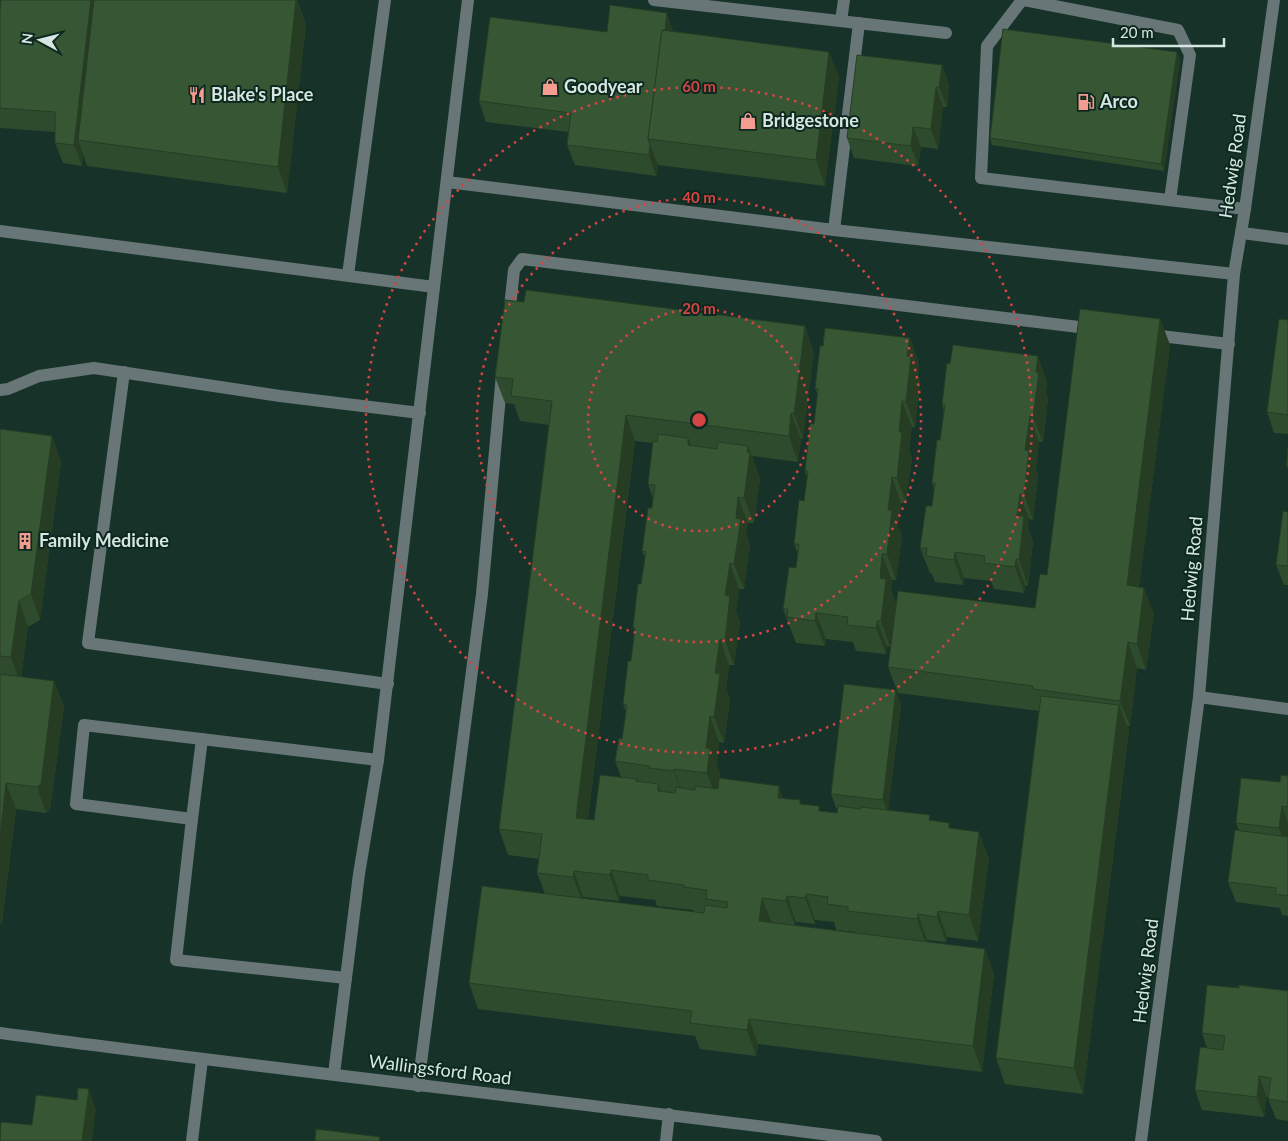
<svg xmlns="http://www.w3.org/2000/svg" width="1288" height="1141" font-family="Lato,sans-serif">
  <rect width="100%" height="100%" fill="#163229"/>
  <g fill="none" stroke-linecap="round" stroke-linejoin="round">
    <g stroke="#687677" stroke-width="12">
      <polyline points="654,0 946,33"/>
      <polyline points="1022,0 987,46 981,178 1245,209"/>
      <polyline points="1024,0 1178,30 1190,55 1170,200"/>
      <polyline points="841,21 844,0"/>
      <polyline points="447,182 834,230 1234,274"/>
      <polyline points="834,230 859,23"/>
      <polyline points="0,231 434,287"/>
      <polyline points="1242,233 1288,239"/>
      <polyline points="348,275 385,0"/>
      <polyline points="509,316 514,270 522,259 1095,329"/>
      <polyline points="1152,335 1229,344"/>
      <polyline points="124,372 88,643 388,684"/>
      <polyline points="0,390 8,389 39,376 94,368 280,396 420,413"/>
      <polyline points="1199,697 1288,709"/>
      <polyline points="192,819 202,739"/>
      <polyline points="346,978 176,960 192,819 76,804 84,725 378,760"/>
      <path d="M0,1033C292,1072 584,1103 876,1141"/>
      <polyline points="334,1074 359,874 378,760 468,0"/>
      <polyline points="418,1086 482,594 502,374"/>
      <polyline points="192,1141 202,1060"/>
      <polyline points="666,1141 669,1114"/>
      <polyline points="1141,1141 1199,697 1234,274 1245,209 1274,0"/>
    </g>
  </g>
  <g fill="#2f4b2d" fill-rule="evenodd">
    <polygon points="1,0 297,0 306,24 287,193 87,166 83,154 82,166 63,163 55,143 55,132 0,128 0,12"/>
    <polygon points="607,32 674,32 829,52 839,77 825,186 658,165 656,176 575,165 567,145 569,132 486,122 479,101"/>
    <polygon points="1177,52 1180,59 1164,171 992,145 990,138"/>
    <polygon points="942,65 949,85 947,107 943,107 938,149 921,147 918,166 854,158 847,138"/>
    <polygon points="1160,319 1170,345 1139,587 1154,613 1146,670 1137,668 1130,726 1127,726 1129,731 1083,1094 1005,1084 996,1058 1039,711 898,693 888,667 1035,608 1047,575"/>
    <polygon points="1288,320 1288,434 1274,433 1267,412"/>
    <polygon points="910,338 919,364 918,374 920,382 915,427 912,427 909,450 912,458 906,503 901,503 898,527 902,536 896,580 892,580 891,590 896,604 890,647 887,646 886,654 856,651 853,642 826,639 825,646 796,643 783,609 796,568 798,554 794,544 804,501 807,478 805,471 814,424 818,396 815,389 823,346"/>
    <path d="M814,352L803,439H801L798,462L752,456L760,479L754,523H748L746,534L750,545L744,589H739L736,611L740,622L734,665H729L726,689L730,699L724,743L719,742L717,765L720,774L719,778L801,804L821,811L837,813L838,808H836L831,794L901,705L888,810L932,821L951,828L989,858L978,941L947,937L946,942L927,940V942L985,949L994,975L982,1072L758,1044L756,1056L700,1049L695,1036L478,1009L469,983L545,894L537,873L539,859L508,855L499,829L549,425L520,421L514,404L505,403L495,377ZM635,441L653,443L648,484L653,499L642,551L645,558L641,584L633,627L635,632L631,661L623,704L626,712L622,739L615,761L621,777L594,820L588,819ZM620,896L655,900L657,906L693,910V912L583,899V897L619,901ZM815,920L834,922L836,930L856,932V933L795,926L796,922L815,924Z"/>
    <polygon points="1047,381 1046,392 1048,399 1043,442 1039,442 1036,469 1038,477 1033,520 1029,519 1028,528 1033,542 1028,586 1025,585 1024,593 994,589 991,581 964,578 963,585 935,582 932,574 930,573 920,548 932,506 934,489 932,483 940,440 944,412 942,404"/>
    <polygon points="0,429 52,436 61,462 40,620 28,627 21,677 54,681 64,707 50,810 46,813 16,809 2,923 0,924"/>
    <polygon points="1288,512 1288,585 1284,585 1276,565"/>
    <polygon points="1288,776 1288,916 1282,915 1280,908 1236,902 1228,882 1239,831 1236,823"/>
    <polygon points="1239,988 1288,991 1288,1121 1276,1119 1268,1099 1268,1097 1267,1097 1264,1117 1202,1110 1195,1090 1207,1048 1202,1033"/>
  </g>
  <g fill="#263d24">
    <polygon points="91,0 96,0 78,140 83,154 82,166 74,145"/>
    <polygon points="296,0 306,24 287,193 278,167"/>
    <polygon points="667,13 674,33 651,140"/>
    <polygon points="829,52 839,77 825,186 816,160"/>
    <polygon points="1177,52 1180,59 1164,171 1161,164"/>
    <polygon points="942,65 949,85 947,107 939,87"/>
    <polygon points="936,87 943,107 938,149 931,129"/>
    <polygon points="913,127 921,147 918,166 911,146"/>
    <polygon points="650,145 658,165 656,176 649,155"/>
    <polygon points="1160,319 1170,345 1136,611 1127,585"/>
    <polygon points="805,326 814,352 803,439 794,414"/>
    <polygon points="910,338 919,364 918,374 920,382 915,427 906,402 907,356"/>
    <polygon points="1038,356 1047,381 1046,392 1048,399 1043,442 1033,417 1036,372"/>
    <polygon points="902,401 912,427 909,450 912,458 906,503 897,478 899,432"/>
    <polygon points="791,413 801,439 798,462 789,436"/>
    <polygon points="626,415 635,441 585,844 576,818"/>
    <polygon points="1030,416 1039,442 1036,469 1038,477 1033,520 1024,494 1025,450"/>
    <polygon points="52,436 61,462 40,620 31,594"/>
    <polygon points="688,438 698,464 688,445"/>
    <polygon points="748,446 760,479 754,523 744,498"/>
    <polygon points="892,477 901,503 898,527 902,536 896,580 887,554 888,510"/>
    <polygon points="1020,494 1029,519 1028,528 1033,542 1028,586 1019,560 1017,516"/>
    <polygon points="738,497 748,523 746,534 750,545 744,589 734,564 736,518"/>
    <polygon points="955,552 964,578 963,585 954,560"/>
    <polygon points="882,554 892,580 891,590 896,604 890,647 881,621 880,578"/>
    <polygon points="1016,559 1025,585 1024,593 1015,567"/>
    <polygon points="730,563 739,589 736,611 740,622 734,665 725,640 725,595"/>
    <polygon points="1144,588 1154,613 1146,670 1137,644"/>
    <polygon points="19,601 28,627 20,683 11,657"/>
    <polygon points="816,613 826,639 825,646 815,621"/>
    <polygon points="877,621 887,646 886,654 876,628"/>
    <polygon points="720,639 729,665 726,689 730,699 724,743 714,717 715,673"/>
    <polygon points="1128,642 1137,668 1130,726 1120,701"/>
    <polygon points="54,681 64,707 50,810 46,813 37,787"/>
    <polygon points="896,690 901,705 888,814 883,800"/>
    <polygon points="1119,705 1129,731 1083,1094 1074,1068"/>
    <polygon points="710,716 719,742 717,765 720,774 716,799 707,773 706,748"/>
    <polygon points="674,769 683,795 683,797 674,771"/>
    <polygon points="6,783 16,809 2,923 0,924 0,838"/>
    <polygon points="658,784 668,810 658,791"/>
    <polygon points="779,786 788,812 778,798"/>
    <polygon points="1282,806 1288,822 1288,839 1286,849 1279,828"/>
    <polygon points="979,832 989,858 978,941 969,915"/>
    <polygon points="611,870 620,896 619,901 610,875"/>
    <polygon points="574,871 583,897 583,903 573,877"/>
    <polygon points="806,894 815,920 815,924 805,898"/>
    <polygon points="787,896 796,922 795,926 786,901"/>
    <polygon points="762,898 772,923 759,921"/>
    <polygon points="938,911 947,937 946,942 937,917"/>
    <polygon points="918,914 927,940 926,945 917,919"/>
    <polygon points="985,949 994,975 982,1072 973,1046"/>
    <polygon points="749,1019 758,1044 756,1056 747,1030"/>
    <polygon points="1259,1076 1267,1097 1264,1117 1257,1097"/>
    <polygon points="89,1089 96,1110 92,1141 82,1141"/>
  </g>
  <g fill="#375734" stroke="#263d24">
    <polygon points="1,0 91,0 74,145 55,143 55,112 0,108 0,12"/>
    <polygon points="94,0 296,0 278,167 78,140"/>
    <polygon points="610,5 667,13 665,30 662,30 648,139 650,145 649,155 567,145 571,113 479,101 490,17 607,32"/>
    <polygon points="1003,29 1177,52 1161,164 990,138"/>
    <polygon points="662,30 829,52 816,160 648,139"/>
    <polygon points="857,55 942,65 939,87 936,87 931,129 913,127 911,146 847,138"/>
    <polygon points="526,290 805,326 794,414 791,413 789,436 626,415 576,818 594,820 600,775 637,779 636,781 658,784 658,791 675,793 676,787 695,790 695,786 718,789 719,778 779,786 778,798 800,800 800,804 819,806 819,811 837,813 838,806 860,809 861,807 930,815 929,820 949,823 949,828 979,832 969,915 938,911 937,917 918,914 917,919 848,911 848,907 827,904 828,897 806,894 805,898 787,896 786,901 762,898 759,921 985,949 973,1046 749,1019 747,1030 690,1023 692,1011 469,983 482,886 704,913 705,905 727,908 728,902 706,899 707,890 684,887 684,885 648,880 648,875 611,870 610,875 574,871 573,877 537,873 542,834 499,829 552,401 511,396 513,379 495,377 505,300 524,302"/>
    <polygon points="1080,309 1160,319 1127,585 1144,588 1137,644 1128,642 1120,701 1033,689 1033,686 888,667 898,591 1035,608 1040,574 1047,575"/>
    <polygon points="1279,319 1288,320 1288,415 1267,412"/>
    <polygon points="825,328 910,338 907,356 911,356 906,402 902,401 899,432 902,432 897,478 892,477 888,510 892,510 887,554 882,554 880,578 886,579 881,621 877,621 876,628 847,625 848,617 816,613 815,621 787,617 788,609 783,609 789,567 796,568 799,544 794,544 799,500 804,501 808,472 805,471 810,424 814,424 818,389 815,389 820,346 823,346"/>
    <polygon points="953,345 1038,356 1036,372 1039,373 1033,417 1030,416 1025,450 1029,451 1024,494 1020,494 1017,516 1024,516 1019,560 1016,559 1015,567 984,563 985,556 955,552 954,560 926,556 927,548 920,548 926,506 932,506 935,483 932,483 937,440 940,440 945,405 942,404 947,363 950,364"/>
    <polygon points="0,429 52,436 31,594 19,601 11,657 0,656"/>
    <polygon points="658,434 688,438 688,445 717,449 718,442 748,446 747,452 750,453 744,498 738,497 736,518 741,519 734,564 730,563 725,595 730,596 725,640 720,639 715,673 720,674 714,717 710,716 706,748 710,749 707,773 674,769 674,771 649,768 649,766 615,761 619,738 622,739 627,705 623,704 628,661 631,661 635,628 633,627 638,584 641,584 646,552 642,551 648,508 652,508 655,485 648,484 653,441 657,442"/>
    <polygon points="1288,447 1288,467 1286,467"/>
    <polygon points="1283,511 1288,512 1288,566 1276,565"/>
    <polygon points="0,674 54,681 41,784 37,787 6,783 0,838"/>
    <polygon points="844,684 896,690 883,800 831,794"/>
    <polygon points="1041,696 1119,705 1074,1068 996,1058"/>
    <polygon points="1281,775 1288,776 1288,807 1282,806 1279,828 1236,823 1241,778 1280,782"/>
    <polygon points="1235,830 1288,837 1288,896 1275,894 1276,888 1228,882"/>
    <polygon points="1207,985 1239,988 1239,985 1288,991 1288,1102 1268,1099 1271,1078 1259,1076 1257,1097 1195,1090 1200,1047 1223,1050 1225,1036 1202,1033"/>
    <polygon points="78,1088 89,1089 82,1141 0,1141 1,1122 32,1125 36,1095 77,1100"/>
    <polygon points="316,1129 380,1137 379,1141 315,1141"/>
  </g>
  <g fill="none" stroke="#d64444" stroke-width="2.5" stroke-dasharray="2.5 5">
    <circle cx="699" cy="420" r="111"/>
    <circle cx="699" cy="420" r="222"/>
    <circle cx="699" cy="420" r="333"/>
  </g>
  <defs>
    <g id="shop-bare" transform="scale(1.35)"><path d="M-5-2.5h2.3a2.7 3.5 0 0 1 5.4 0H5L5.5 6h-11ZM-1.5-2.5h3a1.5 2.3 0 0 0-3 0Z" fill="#f59c90" stroke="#0c281f" stroke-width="2.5" paint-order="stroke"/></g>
    <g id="restaurant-bare" transform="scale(1.35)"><path d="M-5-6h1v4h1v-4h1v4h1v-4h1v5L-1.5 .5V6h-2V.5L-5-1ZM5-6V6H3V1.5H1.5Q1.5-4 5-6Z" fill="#f59c90" stroke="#0c281f" stroke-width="2.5" paint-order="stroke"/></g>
    <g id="fuel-bare" transform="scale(1.35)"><path d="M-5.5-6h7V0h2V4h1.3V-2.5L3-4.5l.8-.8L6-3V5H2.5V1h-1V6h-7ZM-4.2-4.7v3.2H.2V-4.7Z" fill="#f59c90" stroke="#0c281f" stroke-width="2.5" paint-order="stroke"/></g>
    <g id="building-bare" transform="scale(1.35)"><path d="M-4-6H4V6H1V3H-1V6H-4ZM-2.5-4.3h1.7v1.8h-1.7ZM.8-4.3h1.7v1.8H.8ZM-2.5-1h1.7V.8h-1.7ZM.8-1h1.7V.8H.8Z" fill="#f59c90" stroke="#0c281f" stroke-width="2.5" paint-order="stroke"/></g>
  </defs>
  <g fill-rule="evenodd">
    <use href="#shop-bare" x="550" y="87"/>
    <use href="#restaurant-bare" x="197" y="95"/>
    <use href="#fuel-bare" x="1086" y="102"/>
    <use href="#shop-bare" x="748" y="121"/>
    <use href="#building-bare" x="25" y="541"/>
  </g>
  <g text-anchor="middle" stroke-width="4" stroke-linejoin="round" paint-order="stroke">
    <g font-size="18" font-weight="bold" fill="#d6e6e0" stroke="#0c281f" text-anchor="start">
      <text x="564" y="93">Goodyear</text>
      <text x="211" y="101">Blake's Place</text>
      <text x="1100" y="108">Arco</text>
      <text x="762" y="127">Bridgestone</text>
      <text x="39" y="547">Family Medicine</text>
    </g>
    <g font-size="18" fill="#d6e6e0" stroke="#0c281f">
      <text transform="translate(1233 166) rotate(-82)" y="6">Hedwig Road</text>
      <text transform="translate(1192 569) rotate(-85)" y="6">Hedwig Road</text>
      <text transform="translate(1146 971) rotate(-83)" y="6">Hedwig Road</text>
      <text transform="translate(440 1070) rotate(7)" y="6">Wallingsford Road</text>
    </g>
  </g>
  <circle cx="699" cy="420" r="8" fill="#d64444" stroke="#0c281f" stroke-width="2.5"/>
  <g font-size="15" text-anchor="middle" font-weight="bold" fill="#d64444" stroke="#0c281f" stroke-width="4" stroke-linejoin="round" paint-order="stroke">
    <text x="699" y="92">60 m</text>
    <text x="699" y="203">40 m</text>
    <text x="699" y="314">20 m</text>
  </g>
  <g transform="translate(40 40) rotate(277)" stroke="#0c281f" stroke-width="4" paint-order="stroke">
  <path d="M0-4L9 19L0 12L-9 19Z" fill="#d6e6e0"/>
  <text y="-8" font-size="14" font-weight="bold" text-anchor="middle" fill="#d6e6e0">N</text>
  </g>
  <path d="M1113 38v8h111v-8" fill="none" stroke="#d6e6e0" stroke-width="2.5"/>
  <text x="1120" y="38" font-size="15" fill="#d6e6e0" stroke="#0c281f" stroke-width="4" paint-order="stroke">20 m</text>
</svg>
